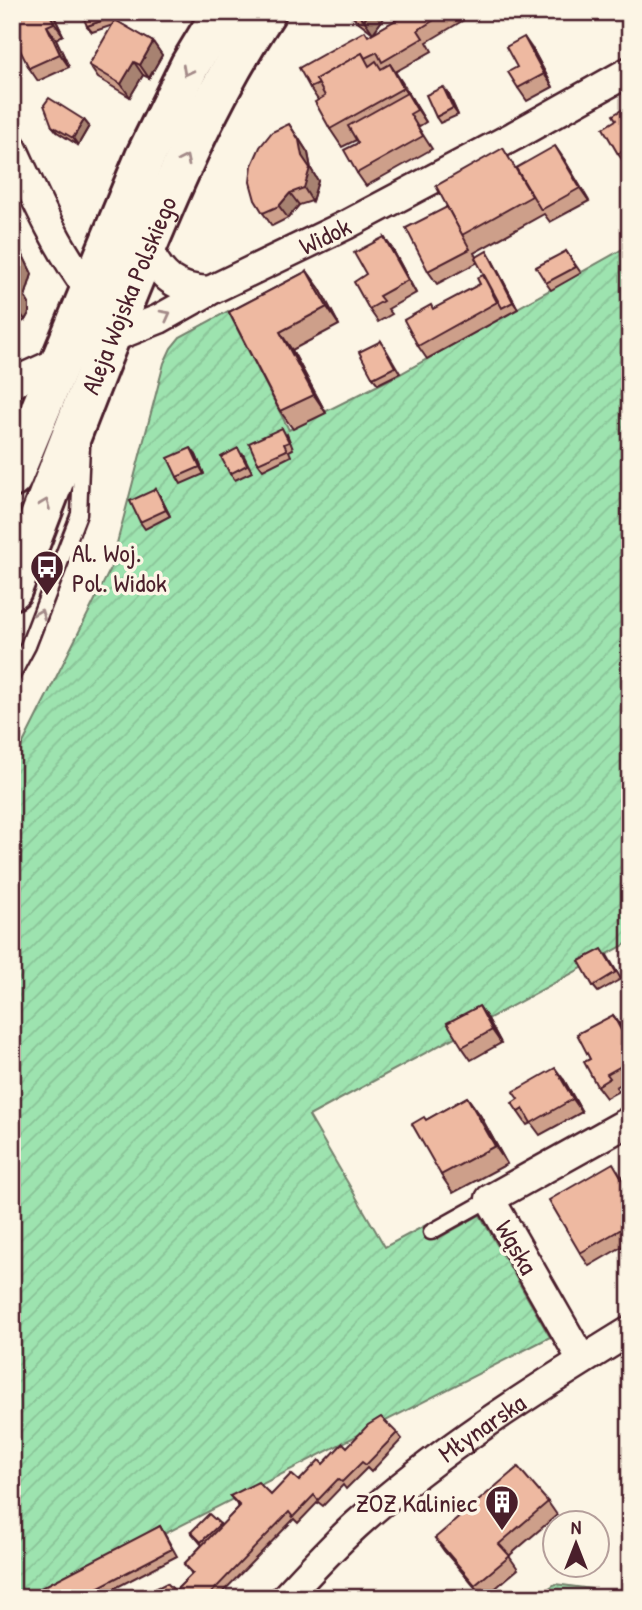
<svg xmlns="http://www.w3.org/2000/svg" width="642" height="1610" font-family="'Patrick Hand',sans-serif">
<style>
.grass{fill:url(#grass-tufts);stroke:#74816d;stroke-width:2}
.garden{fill:url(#garden-furrows);stroke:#74816d;stroke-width:2}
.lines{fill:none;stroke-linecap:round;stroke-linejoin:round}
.lane-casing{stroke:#4a1f2b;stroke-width:19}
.street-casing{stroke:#4a1f2b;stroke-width:33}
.secondary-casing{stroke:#4a1f2b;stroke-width:44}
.lane{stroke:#fcf5e5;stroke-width:14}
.street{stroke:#fcf5e5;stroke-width:28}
.secondary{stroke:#fcf5e5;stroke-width:38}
.wall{fill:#cd9f8a;stroke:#4a1f2b;stroke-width:2}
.shaded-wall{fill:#a78271;stroke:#4a1f2b;stroke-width:2}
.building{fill:#eeb9a1;stroke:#4a1f2b;stroke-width:2}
.oneway{stroke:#a38a88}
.labels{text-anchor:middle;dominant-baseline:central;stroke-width:7;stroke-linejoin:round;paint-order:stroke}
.street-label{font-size:26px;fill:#4a1f2b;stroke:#fcf5e5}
.poi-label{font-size:26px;fill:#4a1f2b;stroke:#fcf5e5;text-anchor:start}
</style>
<defs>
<pattern id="grass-tufts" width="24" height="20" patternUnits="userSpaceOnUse" patternTransform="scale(1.75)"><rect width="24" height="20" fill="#9de3af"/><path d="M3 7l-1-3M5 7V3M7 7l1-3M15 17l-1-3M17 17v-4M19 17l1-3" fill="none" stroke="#89c297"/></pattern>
<pattern id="garden-furrows" width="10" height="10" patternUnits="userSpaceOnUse" patternTransform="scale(1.75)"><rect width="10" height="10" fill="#9de3af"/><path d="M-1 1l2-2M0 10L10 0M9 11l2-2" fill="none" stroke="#89c297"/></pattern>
</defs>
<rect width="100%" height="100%" fill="#fcf5e5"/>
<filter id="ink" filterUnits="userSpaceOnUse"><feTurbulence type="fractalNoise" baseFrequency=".0143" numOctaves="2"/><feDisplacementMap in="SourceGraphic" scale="14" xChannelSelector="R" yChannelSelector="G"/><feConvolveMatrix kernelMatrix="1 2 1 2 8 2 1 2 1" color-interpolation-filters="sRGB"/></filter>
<g filter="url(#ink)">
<polygon class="grass" points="555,1584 591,1589 598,1598 535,1598"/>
<polygon class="garden" points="630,245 630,942 309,1116 385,1247 428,1224 435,1240 480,1215 550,1337 39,1598 12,1598 12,765 110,570 164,363 171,348 180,337 228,311 289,430 400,374"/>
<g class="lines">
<g class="lane-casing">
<g id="lane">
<polyline points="12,676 28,646 79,514 82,446"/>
<polyline points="431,1232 490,1199"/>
</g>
</g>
<g class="street-casing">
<g id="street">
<path d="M12,147C35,197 56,246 89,290"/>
<path d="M147,247C161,277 175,289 209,291"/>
<path id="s1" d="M12,383L109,339L159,319L209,291L346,225L514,136L630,71"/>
<polyline points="582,1360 490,1199 630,1121"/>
<path id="s2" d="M285,1598C308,1573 331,1548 356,1525C439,1450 534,1390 630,1331"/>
</g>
</g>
<g class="secondary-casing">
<g id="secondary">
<polyline points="12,478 145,157 190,65 222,12"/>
<path id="s3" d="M12,590C51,489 89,388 130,288C169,193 209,98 266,12"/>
</g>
</g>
<use href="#lane" class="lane"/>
<use href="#street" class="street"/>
<use href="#secondary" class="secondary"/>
</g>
<g class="wall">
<polygon points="52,12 63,35 56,39 69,67 38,81 29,68"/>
<polygon points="126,12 118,22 153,42 162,55 149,78 143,75 130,97 98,78 89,65 113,25 92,32 87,26"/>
<polygon points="346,12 388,12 373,33"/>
<polygon points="407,12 477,12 427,42 432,51 395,72 426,122 418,127 432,149 366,186 357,173 358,143 356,140 342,147 330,129 318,100 310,88 368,36 408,13"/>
<polygon points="533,50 553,87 527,101 518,88 517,67"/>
<polygon points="448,93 458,115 440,123 436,117"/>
<polygon points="630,105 630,165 627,166 618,154 616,120"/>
<polygon points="84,120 89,126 78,145 57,132 52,126"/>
<polygon points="298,137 308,153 311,169 318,181 312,201 299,205 288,218 272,226 263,213"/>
<polygon points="564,159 589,201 550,222 544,214 474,253 476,257 491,258 518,309 427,359 418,346 434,309 488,282 478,262 437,284 428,271 446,207 517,168"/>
<polygon points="12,237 19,247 32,274 25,297 29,304 29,313 25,320 18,325 12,326"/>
<polygon points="384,237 393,250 416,293 388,309 392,314 378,322 369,309 366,274"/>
<polygon points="566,251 581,273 551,290 546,283"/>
<polygon points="307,271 320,289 339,325 292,350 326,413 293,429 280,411 229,312"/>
<polygon points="381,341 400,373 378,384 373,378"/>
<polygon points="287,434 293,449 289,451 291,456 263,470 258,463"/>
<polygon points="243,454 252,472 235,480 230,474"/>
<polygon points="196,455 204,474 181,484 177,477"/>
<polygon points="156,489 160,496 170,516 145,529 140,522"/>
<polygon points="607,955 621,979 598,992 593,986"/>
<polygon points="613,1015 622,1027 630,1043 630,1079 616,1087 619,1091 606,1098 597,1086 590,1059"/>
<polygon points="488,1019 501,1043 471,1060 462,1047"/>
<polygon points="564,1080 582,1112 540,1135 531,1123 527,1125 518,1112"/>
<polygon points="467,1097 480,1115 507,1164 453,1193 441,1175 426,1120"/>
<polygon points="622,1176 630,1189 630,1242 589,1266 580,1253"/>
<polygon points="397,1433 402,1439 371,1472 367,1468 346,1489 343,1485 323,1506 318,1502 298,1523 294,1519 217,1598 140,1598 175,1591 192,1574 184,1564 202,1545 191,1532 220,1524 221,1526 239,1507 230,1496 271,1495 299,1481 347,1447"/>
<polygon points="548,1502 557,1515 509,1556 518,1569 484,1598 444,1551 435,1538"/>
<polygon points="160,1526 177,1556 96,1598 39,1598"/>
</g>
<g class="shaded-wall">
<polygon points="49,12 52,12 63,35 54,23"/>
<polygon points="116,12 126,12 117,23 112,17"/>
<polygon points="182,12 189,12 186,18"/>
<polygon points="370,12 388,12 373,33 364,20"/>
<polygon points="47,26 56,39 69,67 60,54"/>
<polygon points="524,37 533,50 553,87 544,74"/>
<polygon points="153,42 162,55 149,78 140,65"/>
<polygon points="134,62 143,75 130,97 121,84"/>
<polygon points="390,64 402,82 426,122 403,88"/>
<polygon points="443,87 448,93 458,115 453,108"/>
<polygon points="84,120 89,126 78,145 73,138"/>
<polygon points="289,124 308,153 311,169 318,181 312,201 304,188 302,156"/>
<polygon points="555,146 564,159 589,201 580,188"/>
<polygon points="290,193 299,205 288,218 279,206"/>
<polygon points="12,237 19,247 32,274 25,297 29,304 29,313 25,320 13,302"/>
<polygon points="384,237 393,250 416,293 408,280"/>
<polygon points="487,251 491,258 518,309 513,302"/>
<polygon points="307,271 320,289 339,325 327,307"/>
<polygon points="280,332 292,350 326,413 314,395"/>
<polygon points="191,448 196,455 204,474 200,467"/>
<polygon points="156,489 160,496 170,516 166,510"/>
<polygon points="479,1006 488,1019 501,1043 492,1030"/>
<polygon points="613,1015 622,1027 630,1043 630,1047"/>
<polygon points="555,1068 564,1080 582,1112 573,1099"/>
<polygon points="467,1097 480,1115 507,1164 495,1146"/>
</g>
<g class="building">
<polygon points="12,12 49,12 54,23 47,26 60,54 29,68 12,34"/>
<polygon points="81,12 116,12 112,17 87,26"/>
<polygon points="353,12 370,12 364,20"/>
<polygon points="407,12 447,12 418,30 423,38 382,62 377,52 365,58 362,53 316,79 319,84 310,88 299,68 365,31 368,36 408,13"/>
<polygon points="115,20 153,42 140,65 134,62 121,84 89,65"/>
<polygon points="524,37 544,74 518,88 508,72 517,67 506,47"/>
<polygon points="362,53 369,66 376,61 381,69 390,64 403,88 330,129 315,102 325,96 316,79"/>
<polygon points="443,87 453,108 436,117 426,95"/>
<polygon points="407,93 417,110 410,114 423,136 357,173 344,150 358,143 348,126"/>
<polygon points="49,98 84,120 73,138 52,126 44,105"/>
<polygon points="630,105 630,146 618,154 603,128 616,120 613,115"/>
<polygon points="289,124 299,140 302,156 310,168 304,188 290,193 279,206 263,213 255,200 250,182 252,165 260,147 272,132"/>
<polygon points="555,146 580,188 541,210 516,168"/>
<polygon points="503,148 532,196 462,235 436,186"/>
<polygon points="447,207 470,249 428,271 406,228"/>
<polygon points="384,237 408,280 379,296 383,301 369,309 354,282 366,274 354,253"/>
<polygon points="12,241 19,256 13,279 16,286 16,295 12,302"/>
<polygon points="487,251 513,302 502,308 475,258"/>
<polygon points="566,251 576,267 546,283 536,267"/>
<polygon points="307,271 327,307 280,332 314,395 280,411 229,312"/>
<polygon points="483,275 497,302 418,346 404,320 431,305 433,309 480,284 477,278"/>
<polygon points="381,341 395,367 373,378 359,352"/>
<polygon points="282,428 289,442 284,444 287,450 258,463 249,443"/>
<polygon points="191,448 200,467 177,477 168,458"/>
<polygon points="238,448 247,465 230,474 221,457"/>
<polygon points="156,489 166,510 140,522 130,501"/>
<polygon points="602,949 616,972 593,986 579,961"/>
<polygon points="479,1006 492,1030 462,1047 447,1023"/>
<polygon points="613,1015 630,1047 630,1061 607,1074 610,1078 597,1086 584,1062 590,1059 577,1034"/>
<polygon points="555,1068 573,1099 531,1123 523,1109 518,1112 512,1103 518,1099 513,1092"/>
<polygon points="467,1097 495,1146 441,1175 412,1124 424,1117 426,1120"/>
<polygon points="613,1163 630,1192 630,1224 580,1253 549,1200"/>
<polygon points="381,1417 397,1433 366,1465 362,1462 342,1482 338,1479 318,1500 314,1495 293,1517 289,1512 209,1595 211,1598 140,1598 141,1596 167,1583 175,1591 193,1573 184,1564 240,1506 230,1496 258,1482 271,1495 291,1474 299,1481 319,1460 323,1464 343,1443 347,1447 368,1425"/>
<polygon points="518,1467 548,1502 499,1544 510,1556 475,1585 435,1538"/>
<polygon points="209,1514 220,1524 201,1542 191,1532"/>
<polygon points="160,1526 172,1549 78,1598 39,1598 35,1591"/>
</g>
<defs><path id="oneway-chevron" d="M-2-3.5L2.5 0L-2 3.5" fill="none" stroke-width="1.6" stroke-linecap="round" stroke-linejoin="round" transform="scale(1.75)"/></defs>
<g class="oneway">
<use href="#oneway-chevron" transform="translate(187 71) rotate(118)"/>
<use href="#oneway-chevron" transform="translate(185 160) rotate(-64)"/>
<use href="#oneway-chevron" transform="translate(166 315) rotate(-28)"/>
<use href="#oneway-chevron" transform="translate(45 504) rotate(-69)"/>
<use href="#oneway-chevron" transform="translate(40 614) rotate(-69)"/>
</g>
</g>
<defs>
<g id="bus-pin" transform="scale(1.75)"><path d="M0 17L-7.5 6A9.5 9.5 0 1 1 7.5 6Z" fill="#4a1f2b" stroke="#fcf5e5"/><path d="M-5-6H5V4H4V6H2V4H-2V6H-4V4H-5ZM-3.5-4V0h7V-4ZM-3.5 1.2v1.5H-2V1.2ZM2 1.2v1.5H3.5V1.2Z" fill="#fff"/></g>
<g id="building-pin" transform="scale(1.75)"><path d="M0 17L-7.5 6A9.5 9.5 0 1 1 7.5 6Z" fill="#4a1f2b" stroke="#fcf5e5"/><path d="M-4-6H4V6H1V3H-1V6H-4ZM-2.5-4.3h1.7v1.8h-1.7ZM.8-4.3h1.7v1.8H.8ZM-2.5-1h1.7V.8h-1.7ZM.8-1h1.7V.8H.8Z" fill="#fff"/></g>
</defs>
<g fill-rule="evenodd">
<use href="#bus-pin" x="47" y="567"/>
<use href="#building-pin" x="502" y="1502"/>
</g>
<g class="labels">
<g class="street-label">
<text stroke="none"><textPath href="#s1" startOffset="346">Widok</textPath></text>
<text stroke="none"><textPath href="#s3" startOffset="317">Aleja Wojska Polskiego</textPath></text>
<text transform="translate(517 1247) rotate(60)">Wąska</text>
<text stroke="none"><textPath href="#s2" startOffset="261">Młynarska</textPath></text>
</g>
<g class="poi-label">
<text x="72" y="552">Al. Woj.<tspan x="72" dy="30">Pol. Widok</tspan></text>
<text x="477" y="1502" text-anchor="end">ZOZ Kaliniec</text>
</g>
</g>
<rect width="642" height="1610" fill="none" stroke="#fcf5e5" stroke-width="42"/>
<rect x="21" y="21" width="600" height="1568" fill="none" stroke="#4a1f2b" stroke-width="2.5" filter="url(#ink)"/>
<g transform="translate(576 1544)"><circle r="33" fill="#fcf5e5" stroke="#b59f9b" stroke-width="2"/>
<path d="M0-5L12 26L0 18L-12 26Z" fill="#4a1f2b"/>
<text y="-10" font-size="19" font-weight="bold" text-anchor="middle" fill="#4a1f2b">N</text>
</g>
</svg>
